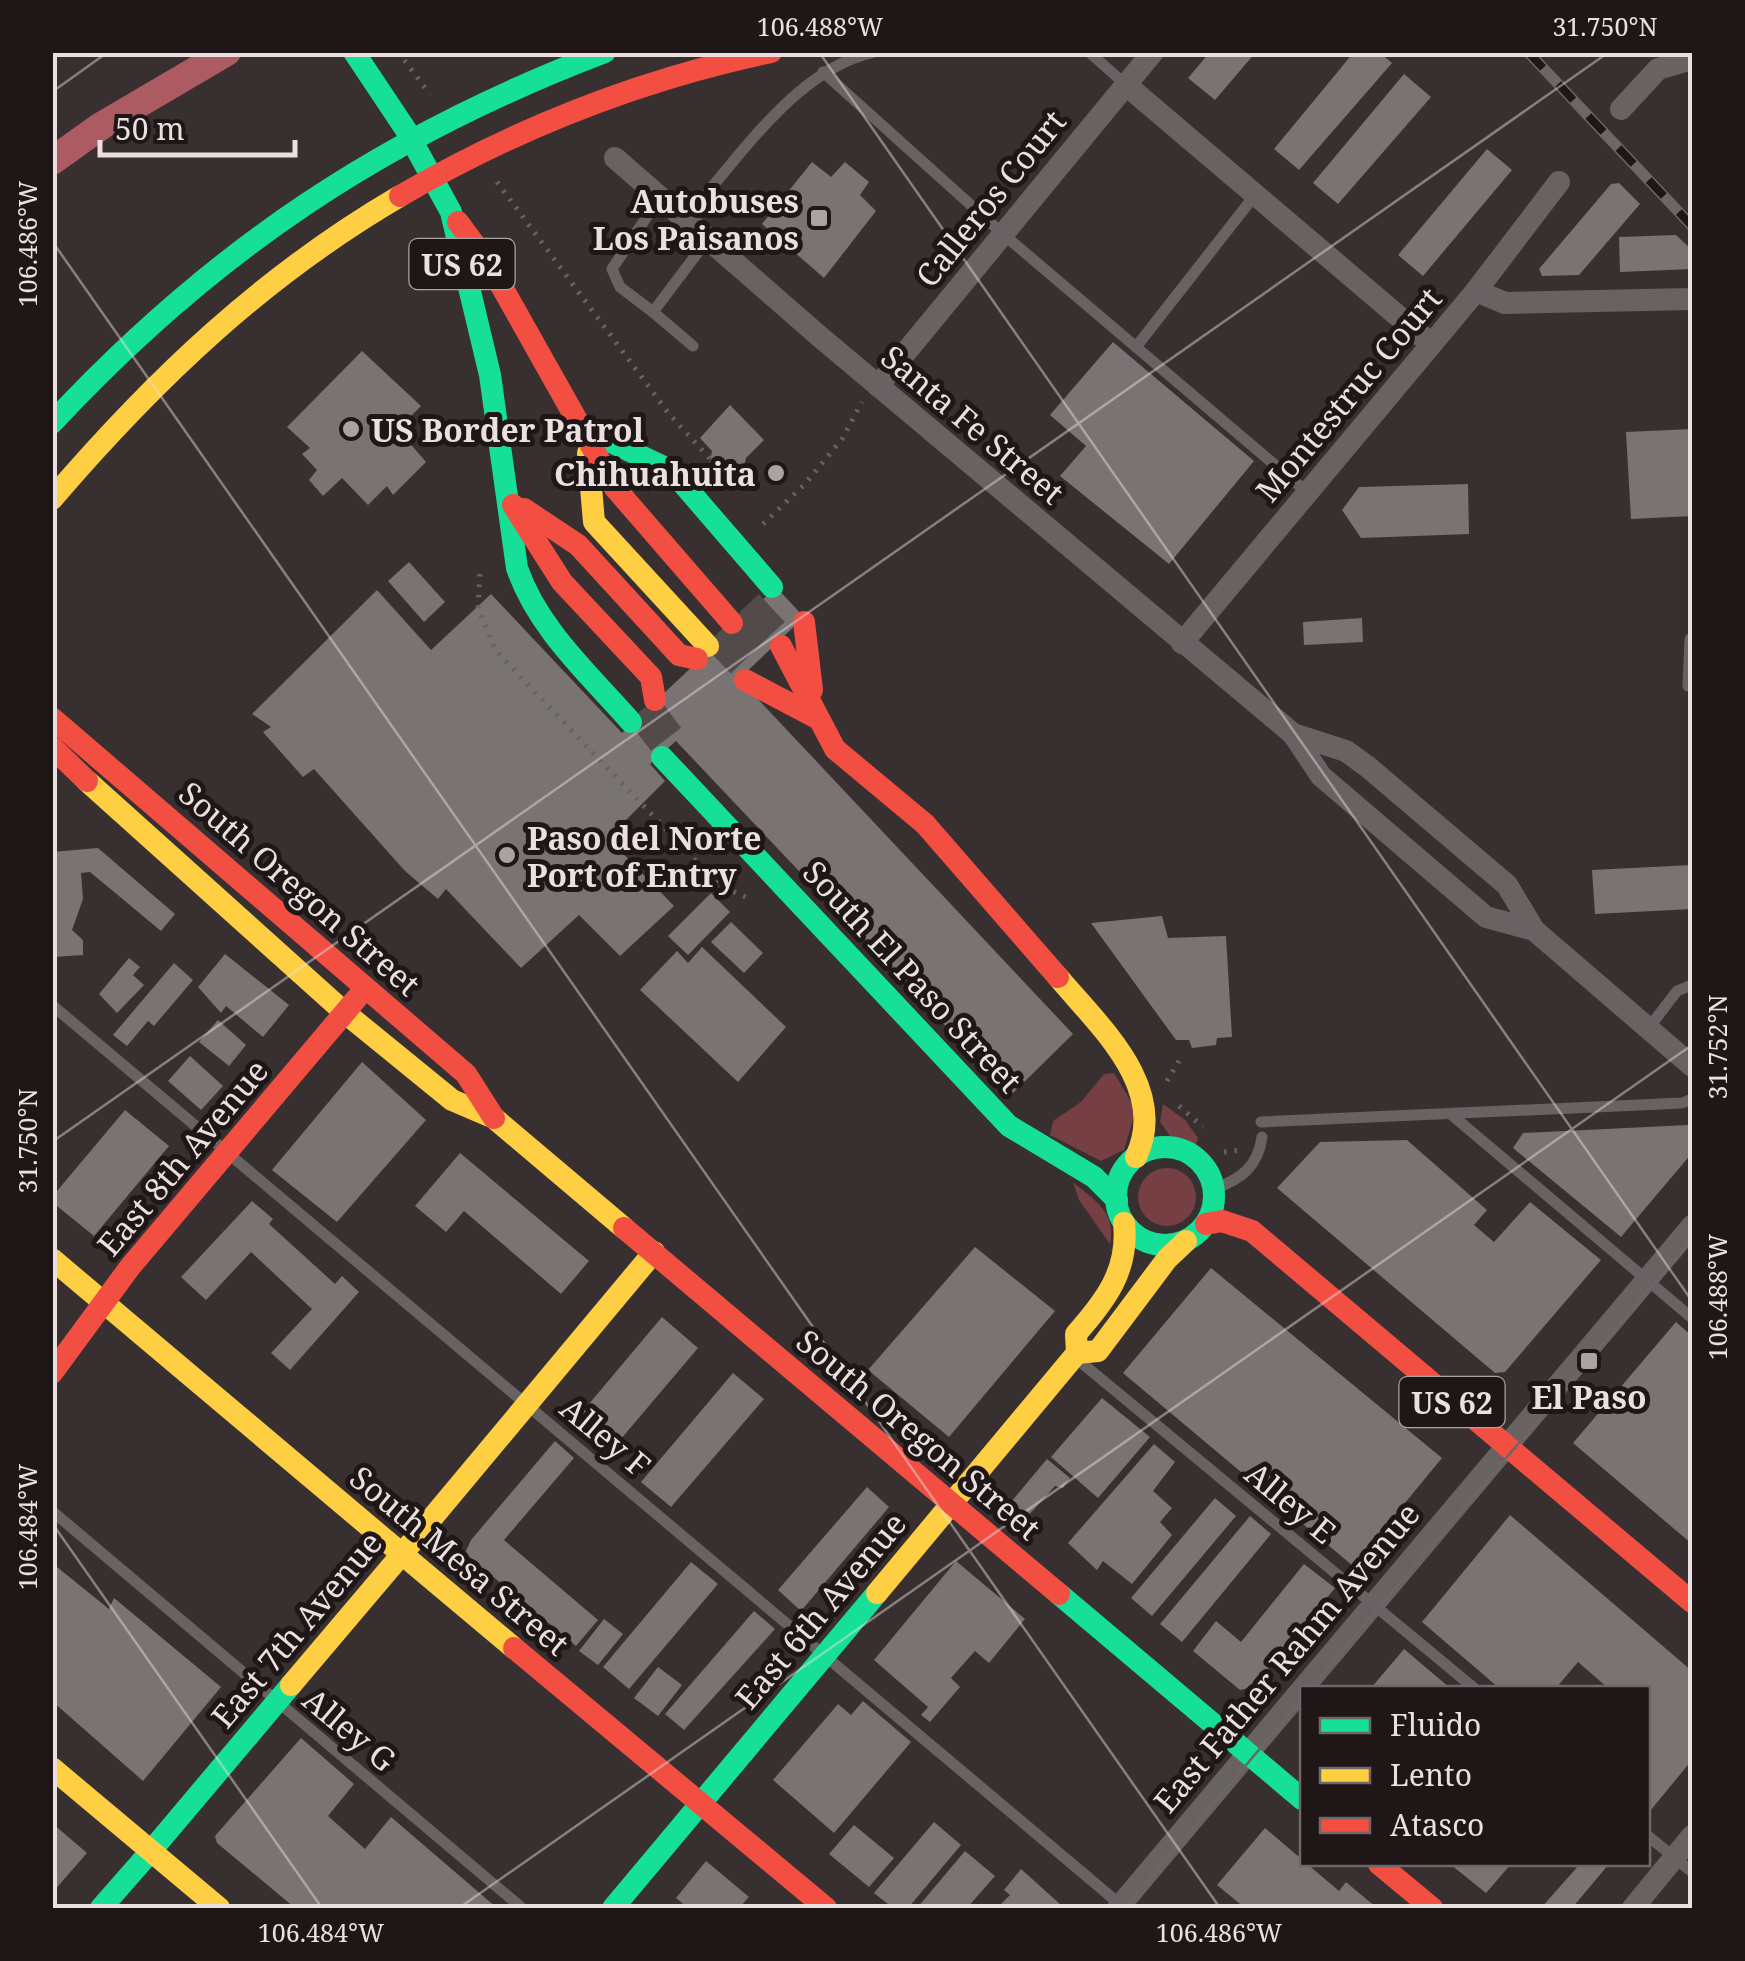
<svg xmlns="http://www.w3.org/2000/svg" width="1745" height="1961" font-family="'Noto Serif',serif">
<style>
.green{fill:#763f44}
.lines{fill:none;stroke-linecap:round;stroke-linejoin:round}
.canal{stroke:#ac5b62;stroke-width:28}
.building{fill:#7a7373}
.primary-tunnel{stroke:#534a4a;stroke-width:38;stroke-dasharray:38 19;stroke-linecap:butt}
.path{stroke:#686262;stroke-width:5;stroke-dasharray:2.5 8;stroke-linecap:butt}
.lane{stroke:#696263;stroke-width:11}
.street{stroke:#696263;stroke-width:22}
.fast{stroke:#16e098;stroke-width:22}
.slow{stroke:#ffcf43;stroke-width:22}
.jam{stroke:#f24e42;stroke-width:22}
.tram{stroke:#6c6666;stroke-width:2.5}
.rail-casing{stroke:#6c6666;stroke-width:11}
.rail{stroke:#1e1617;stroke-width:8;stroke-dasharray:22;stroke-linecap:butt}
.ticks{fill:none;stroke:#ebdfe0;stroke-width:2.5;stroke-opacity:0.45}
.poi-dot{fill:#aca2a2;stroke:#1e1617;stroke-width:4}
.labels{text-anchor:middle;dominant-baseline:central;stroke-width:10;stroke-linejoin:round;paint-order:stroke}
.shield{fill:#1e1617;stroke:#aea3a4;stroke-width:2.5}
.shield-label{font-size:30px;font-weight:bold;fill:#ebdfe0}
.street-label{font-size:32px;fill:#ebdfe0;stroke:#1e1617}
.poi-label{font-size:32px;font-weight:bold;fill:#ebdfe0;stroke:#1e1617;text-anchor:end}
.neatline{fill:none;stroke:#ebdfe0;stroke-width:4}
.ticks-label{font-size:25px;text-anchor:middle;fill:#ebdfe0}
</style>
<rect width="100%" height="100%" fill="#383030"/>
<g class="green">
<polygon points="1114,1073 1136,1110 1124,1150 1101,1161 1050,1135 1053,1121 1081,1102 1104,1074"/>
<polygon points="1163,1104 1185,1120 1198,1138 1196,1145 1170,1136 1160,1122"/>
<circle cx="1167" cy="1197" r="29"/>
<path d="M1073,1182C1095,1201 1117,1213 1110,1244L1079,1200Z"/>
</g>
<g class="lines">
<polyline class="canal" points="52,161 101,126 227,52"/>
</g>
<g class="building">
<polygon points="1210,52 1256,52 1215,100 1188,78"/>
<polygon points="1354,52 1379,52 1392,63 1299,170 1274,149"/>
<polygon points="1404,74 1431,97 1338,204 1313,183"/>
<polygon points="1487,149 1512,170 1423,276 1398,255"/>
<polygon points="812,162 831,177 845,162 869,182 860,195 876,211 824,278 762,224"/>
<polygon points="1619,183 1640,204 1579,275 1542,276 1539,269 1611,184"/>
<polygon points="1676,235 1692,250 1692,269 1620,272 1619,237"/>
<polygon points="1113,342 1254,461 1169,564 1060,476 1086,446 1050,415"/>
<polygon points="362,351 421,406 406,421 415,430 407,440 426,462 393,495 387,486 368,505 342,478 323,496 309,480 317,470 302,454 310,448 287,427"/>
<polygon points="730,405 764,440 746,458 740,482 718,482 708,472 712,451 700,438"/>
<polygon points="1692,429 1692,516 1631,519 1626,432"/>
<polygon points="1468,484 1469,534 1361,538 1342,510 1359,487"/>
<polygon points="409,562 445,602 424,622 388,581"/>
<polygon points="776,587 804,617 739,679 1073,1034 1011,1095 676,741 650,764 665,781 608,838 674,906 620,956 579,915 521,968 446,889 438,899 405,871 314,769 303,777 263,732 271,727 252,714 377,590 431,650 491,594 622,733"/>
<polygon points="1362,618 1363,642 1304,645 1303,622"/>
<polygon points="98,848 175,914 161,931 90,872 81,873 83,899 72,930 83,940 83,955 52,957 52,852"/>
<polygon points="1692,865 1692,909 1595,914 1592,870"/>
<polygon points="711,893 730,912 688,955 668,936"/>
<polygon points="1162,916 1168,938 1226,936 1232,1037 1217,1038 1216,1045 1192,1048 1189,1040 1176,1040 1091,923"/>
<polygon points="731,922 763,953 744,973 711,942"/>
<polygon points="702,947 786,1027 738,1082 640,990 677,951 688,963"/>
<polygon points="225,954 289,1005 263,1037 226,1006 221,1013 198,987"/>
<polygon points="129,958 140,967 133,975 144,985 117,1013 99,994"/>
<polygon points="174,963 193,980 154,1026 148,1021 127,1046 113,1035"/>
<polygon points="218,1020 246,1045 229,1066 199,1042"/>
<polygon points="190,1056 223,1086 201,1110 168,1081"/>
<polygon points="362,1062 426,1120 337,1222 272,1170"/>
<polygon points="125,1110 169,1146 94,1236 52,1202 52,1197"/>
<polygon points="1688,1125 1692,1129 1692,1153 1621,1237 1513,1148 1523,1133"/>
<polygon points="1407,1140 1487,1210 1474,1225 1494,1242 1530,1202 1601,1260 1505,1372 1495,1373 1277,1188 1320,1142"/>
<polygon points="460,1153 589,1261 561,1294 464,1211 446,1232 415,1206"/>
<polygon points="252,1201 273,1219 269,1224 335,1284 342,1276 359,1292 290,1370 271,1353 312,1309 251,1252 206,1300 181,1277"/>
<polygon points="975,1247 1055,1311 949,1437 868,1370"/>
<polygon points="1211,1268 1442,1458 1353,1566 1123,1373"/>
<polygon points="662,1317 698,1348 609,1453 573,1423"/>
<polygon points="1676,1322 1692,1336 1692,1544 1573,1443"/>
<polygon points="733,1373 764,1399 671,1507 641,1482"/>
<polygon points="1102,1398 1150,1437 1098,1498 1051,1457"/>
<polygon points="555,1441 574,1458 504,1540 598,1620 576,1646 465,1553 471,1540"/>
<polygon points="1154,1444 1175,1462 1153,1491 1172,1508 1160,1522 1172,1535 1132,1584 1103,1561 1097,1570 1068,1543"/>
<polygon points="1047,1459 1070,1478 1063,1488 1055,1486 1028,1516 1011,1502"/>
<polygon points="867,1487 889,1507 801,1611 778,1590"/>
<polygon points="1215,1498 1236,1516 1152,1616 1131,1598"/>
<polygon points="1510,1515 1692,1671 1692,1760 1650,1811 1648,1688 1608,1688 1578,1662 1556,1688 1499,1688 1422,1622"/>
<polygon points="1250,1516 1271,1534 1182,1642 1160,1624"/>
<polygon points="956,1561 1025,1619 989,1663 975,1651 951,1678 960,1687 930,1722 921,1715 928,1707 874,1660"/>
<polygon points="691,1562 718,1584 629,1689 603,1667"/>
<polygon points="52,1563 109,1609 114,1598 221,1687 143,1781 52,1701"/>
<polygon points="1304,1564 1335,1588 1253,1687 1240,1690 1193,1651 1216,1621 1241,1642"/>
<polygon points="754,1611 775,1629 684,1730 665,1714"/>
<polygon points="604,1619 623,1634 598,1665 579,1651"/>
<polygon points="1404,1649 1450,1688 1371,1688"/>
<polygon points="658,1667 682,1685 658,1716 634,1698"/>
<polygon points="863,1701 911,1742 834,1833 773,1780 838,1704 851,1715"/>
<polygon points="301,1738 354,1784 328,1816 365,1849 391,1817 497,1908 295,1908 217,1843 215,1836"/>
<polygon points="934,1822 961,1845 908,1908 893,1908 874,1893"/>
<polygon points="52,1823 87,1853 52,1893"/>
<polygon points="854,1825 894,1858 869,1887 829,1854"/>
<polygon points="1265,1828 1339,1891 1346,1882 1377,1908 1245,1908 1217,1885"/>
<polygon points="965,1851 995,1876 967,1908 917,1908"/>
<polygon points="706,1861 749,1897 739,1908 688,1908 676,1898"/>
<polygon points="1450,1864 1511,1864 1486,1893"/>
<polygon points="1580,1864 1609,1864 1572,1908 1541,1908"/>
<polygon points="1021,1869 1061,1905 1058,1908 997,1908 1010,1895 1004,1890"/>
</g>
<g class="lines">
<g class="primary-tunnel">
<polyline points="745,607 781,646"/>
<polyline points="718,633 755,671"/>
<polyline points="643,709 672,747"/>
</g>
<g class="path">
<polyline points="398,52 430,94"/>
<polyline points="497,182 669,414 712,461 740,482"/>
<polyline points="763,524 805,484 842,439 862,402"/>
<polyline points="480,574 478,608 496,651 719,885 752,900"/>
<polyline points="1167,1081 1179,1061"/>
<polyline points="1179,1106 1203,1127"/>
<polyline points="1224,1152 1241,1150"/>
</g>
<g class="lane">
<polyline points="1089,52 1125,84"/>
<polyline points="823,72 1003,234 1308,493"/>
<polyline points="660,197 612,269 620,287 653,312 708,239"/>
<path d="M685,219C737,161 795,69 874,52"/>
<polyline points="653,312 693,346"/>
<polyline points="1136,347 1255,195"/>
<polyline points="1688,686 1690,639"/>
<polyline points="52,1005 1122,1906"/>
<polyline points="1648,1029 1677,991 1692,985"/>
<polyline points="1453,1116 1692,1318"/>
<polyline points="1261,1122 1682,1103 1692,1099"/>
<path d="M1214,1189C1241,1179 1258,1167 1262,1137"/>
<polyline points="1077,1359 1474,1688"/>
<polyline points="52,1511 522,1908"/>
<polyline points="1648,1836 1692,1872"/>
</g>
<g class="street">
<polyline points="1125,84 1431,344"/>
<polyline points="1621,109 1658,69 1692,59"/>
<polyline points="615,158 819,336 1293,734 1321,776 1486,917 1534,930"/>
<polyline points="1476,291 1505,303 1692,299"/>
<polyline points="878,386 1153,52"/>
<polyline points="1182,643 1476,291 1559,182"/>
<polyline points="1293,734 1346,751 1368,767 1507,885 1534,930 1692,1066"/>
<polyline points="1118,1908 1692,1226"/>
<polyline points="1633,1908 1692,1836"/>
</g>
<g class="fast">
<path d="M354,52L406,130L451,212L490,375L517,568C538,629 589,674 631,722"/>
<path d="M52,423C213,250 384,136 605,52"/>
<polyline points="586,430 672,471 772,587"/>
<polyline points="662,757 1009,1126 1094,1177 1117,1200"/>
<circle cx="1165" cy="1196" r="49"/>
<polyline points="1059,1594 1302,1799"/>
<polyline points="151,1851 291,1685"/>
<polyline points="101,1908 151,1851"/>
<polyline points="613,1908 877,1593"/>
</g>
<g class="slow">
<polyline points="588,453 594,522 708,646"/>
<path d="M52,499C155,379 263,276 400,196"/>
<polyline points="87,781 344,1012 452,1100 494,1118 624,1228"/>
<path d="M1058,977C1100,1027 1169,1088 1136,1157"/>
<polyline points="52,1259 402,1554 291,1685"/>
<polyline points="1077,1353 1098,1351 1167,1259 1186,1241"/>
<path d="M877,1593L1077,1353L1076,1334C1106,1300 1129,1270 1124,1223"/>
<polyline points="514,1648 402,1554 654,1252"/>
<polyline points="52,1768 219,1908"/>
</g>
<g class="jam">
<path d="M400,196C517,128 638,80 771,52"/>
<polyline points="458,222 489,264 615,488 732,623"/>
<polyline points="513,505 562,582 651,677 655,700"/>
<polyline points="524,509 578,545 679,655 697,659"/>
<polyline points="804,622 812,690"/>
<polyline points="781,646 835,749 925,824 1058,977"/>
<polyline points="745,680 815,717"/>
<polyline points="52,718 466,1074 494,1118"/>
<polyline points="52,747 87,781"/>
<polyline points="1206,1224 1222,1221 1252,1231 1692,1602"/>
<polyline points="624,1228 1059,1594"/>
<polyline points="52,1373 130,1267 357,998"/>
<polyline points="514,1648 826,1908"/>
<polyline points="1379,1864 1432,1908"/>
</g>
<g class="tram">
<polyline points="1311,1688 1692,1239"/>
<polyline points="1125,1908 1302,1699"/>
</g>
<g class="rail-casing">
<polyline id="rail" points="1528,52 1692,226"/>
</g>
<use href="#rail" class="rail"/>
</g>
<path class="ticks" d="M819,52L1692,1301M52,92L108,52M52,241L1220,1908M52,1142L1609,52M52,1523L322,1908M459,1908L1692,1045"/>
<g class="poi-dot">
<rect x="809" y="208" width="20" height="20" rx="5"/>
<circle cx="351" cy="429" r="10"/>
<circle cx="776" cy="473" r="10"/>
<circle cx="507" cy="855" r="10"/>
<rect x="1579" y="1351" width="20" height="20" rx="5"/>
</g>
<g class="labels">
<g class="shield">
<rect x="409.5" y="239" width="105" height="50" rx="8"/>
<rect x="1399.5" y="1377" width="105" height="50" rx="8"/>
</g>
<g class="shield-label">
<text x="462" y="264">US 62</text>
<text x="1452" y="1402">US 62</text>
</g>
<g class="street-label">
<text transform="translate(990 198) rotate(-51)">Calleros Court</text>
<text transform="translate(1348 394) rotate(-50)">Montestruc Court</text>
<text transform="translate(973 424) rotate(40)">Santa Fe Street</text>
<text transform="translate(300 888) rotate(41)">South Oregon Street</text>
<text transform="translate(913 976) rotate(47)">South El Paso Street</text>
<text transform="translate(182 1157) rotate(-50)">East 8th Avenue</text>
<text transform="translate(919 1434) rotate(40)">South Oregon Street</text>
<text transform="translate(606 1436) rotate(40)">Alley F</text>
<text transform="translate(1291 1502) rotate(40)">Alley E</text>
<text transform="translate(460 1560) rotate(40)">South Mesa Street</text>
<text transform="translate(820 1610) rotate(-50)">East 6th Avenue</text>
<text transform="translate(296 1629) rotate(-50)">East 7th Avenue</text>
<text transform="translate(1286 1657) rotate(-50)">East Father Rahm Avenue</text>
<text transform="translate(350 1729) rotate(40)">Alley G</text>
</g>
<g class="poi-label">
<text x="799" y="200">Autobuses<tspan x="799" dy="37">Los Paisanos</tspan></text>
<text x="371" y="429" text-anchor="start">US Border Patrol</text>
<text x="756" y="473">Chihuahuita</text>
<text x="527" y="837" text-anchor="start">Paso del Norte<tspan x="527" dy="37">Port of Entry</tspan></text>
<text x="1589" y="1396" text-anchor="middle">El Paso</text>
</g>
</g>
<rect width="1745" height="1961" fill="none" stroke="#1e1617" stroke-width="110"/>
<rect x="1300" y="1686" width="350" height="180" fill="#1e1617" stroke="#706667" stroke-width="2.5"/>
<rect x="1320" y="1718" width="50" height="15" fill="#16e098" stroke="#706667" stroke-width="2.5"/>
<text x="1390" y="1736" font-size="30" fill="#ebdfe0">Fluido</text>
<rect x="1320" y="1768" width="50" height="15" fill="#ffcf43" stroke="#706667" stroke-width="2.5"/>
<text x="1390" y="1786" font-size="30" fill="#ebdfe0">Lento</text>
<rect x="1320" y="1818" width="50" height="15" fill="#f24e42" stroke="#706667" stroke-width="2.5"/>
<text x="1390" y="1836" font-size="30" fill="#ebdfe0">Atasco</text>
<path d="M100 140v15h195v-15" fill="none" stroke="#ebdfe0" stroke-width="5"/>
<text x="115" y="140" font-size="30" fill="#ebdfe0" stroke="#1e1617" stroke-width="8" paint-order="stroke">50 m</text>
<rect x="55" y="55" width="1635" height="1851" class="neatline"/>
<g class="ticks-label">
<text x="820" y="36">106.488°W</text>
<text x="1605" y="36">31.750°N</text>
<text transform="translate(28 244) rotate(-90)" y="9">106.486°W</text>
<text transform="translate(1718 1047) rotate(-90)" y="9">31.752°N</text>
<text transform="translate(28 1141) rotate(-90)" y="9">31.750°N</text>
<text transform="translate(1718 1297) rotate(-90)" y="9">106.488°W</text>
<text transform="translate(28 1527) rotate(-90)" y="9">106.484°W</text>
<text x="321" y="1942">106.484°W</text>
<text x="1219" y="1942">106.486°W</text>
</g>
</svg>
